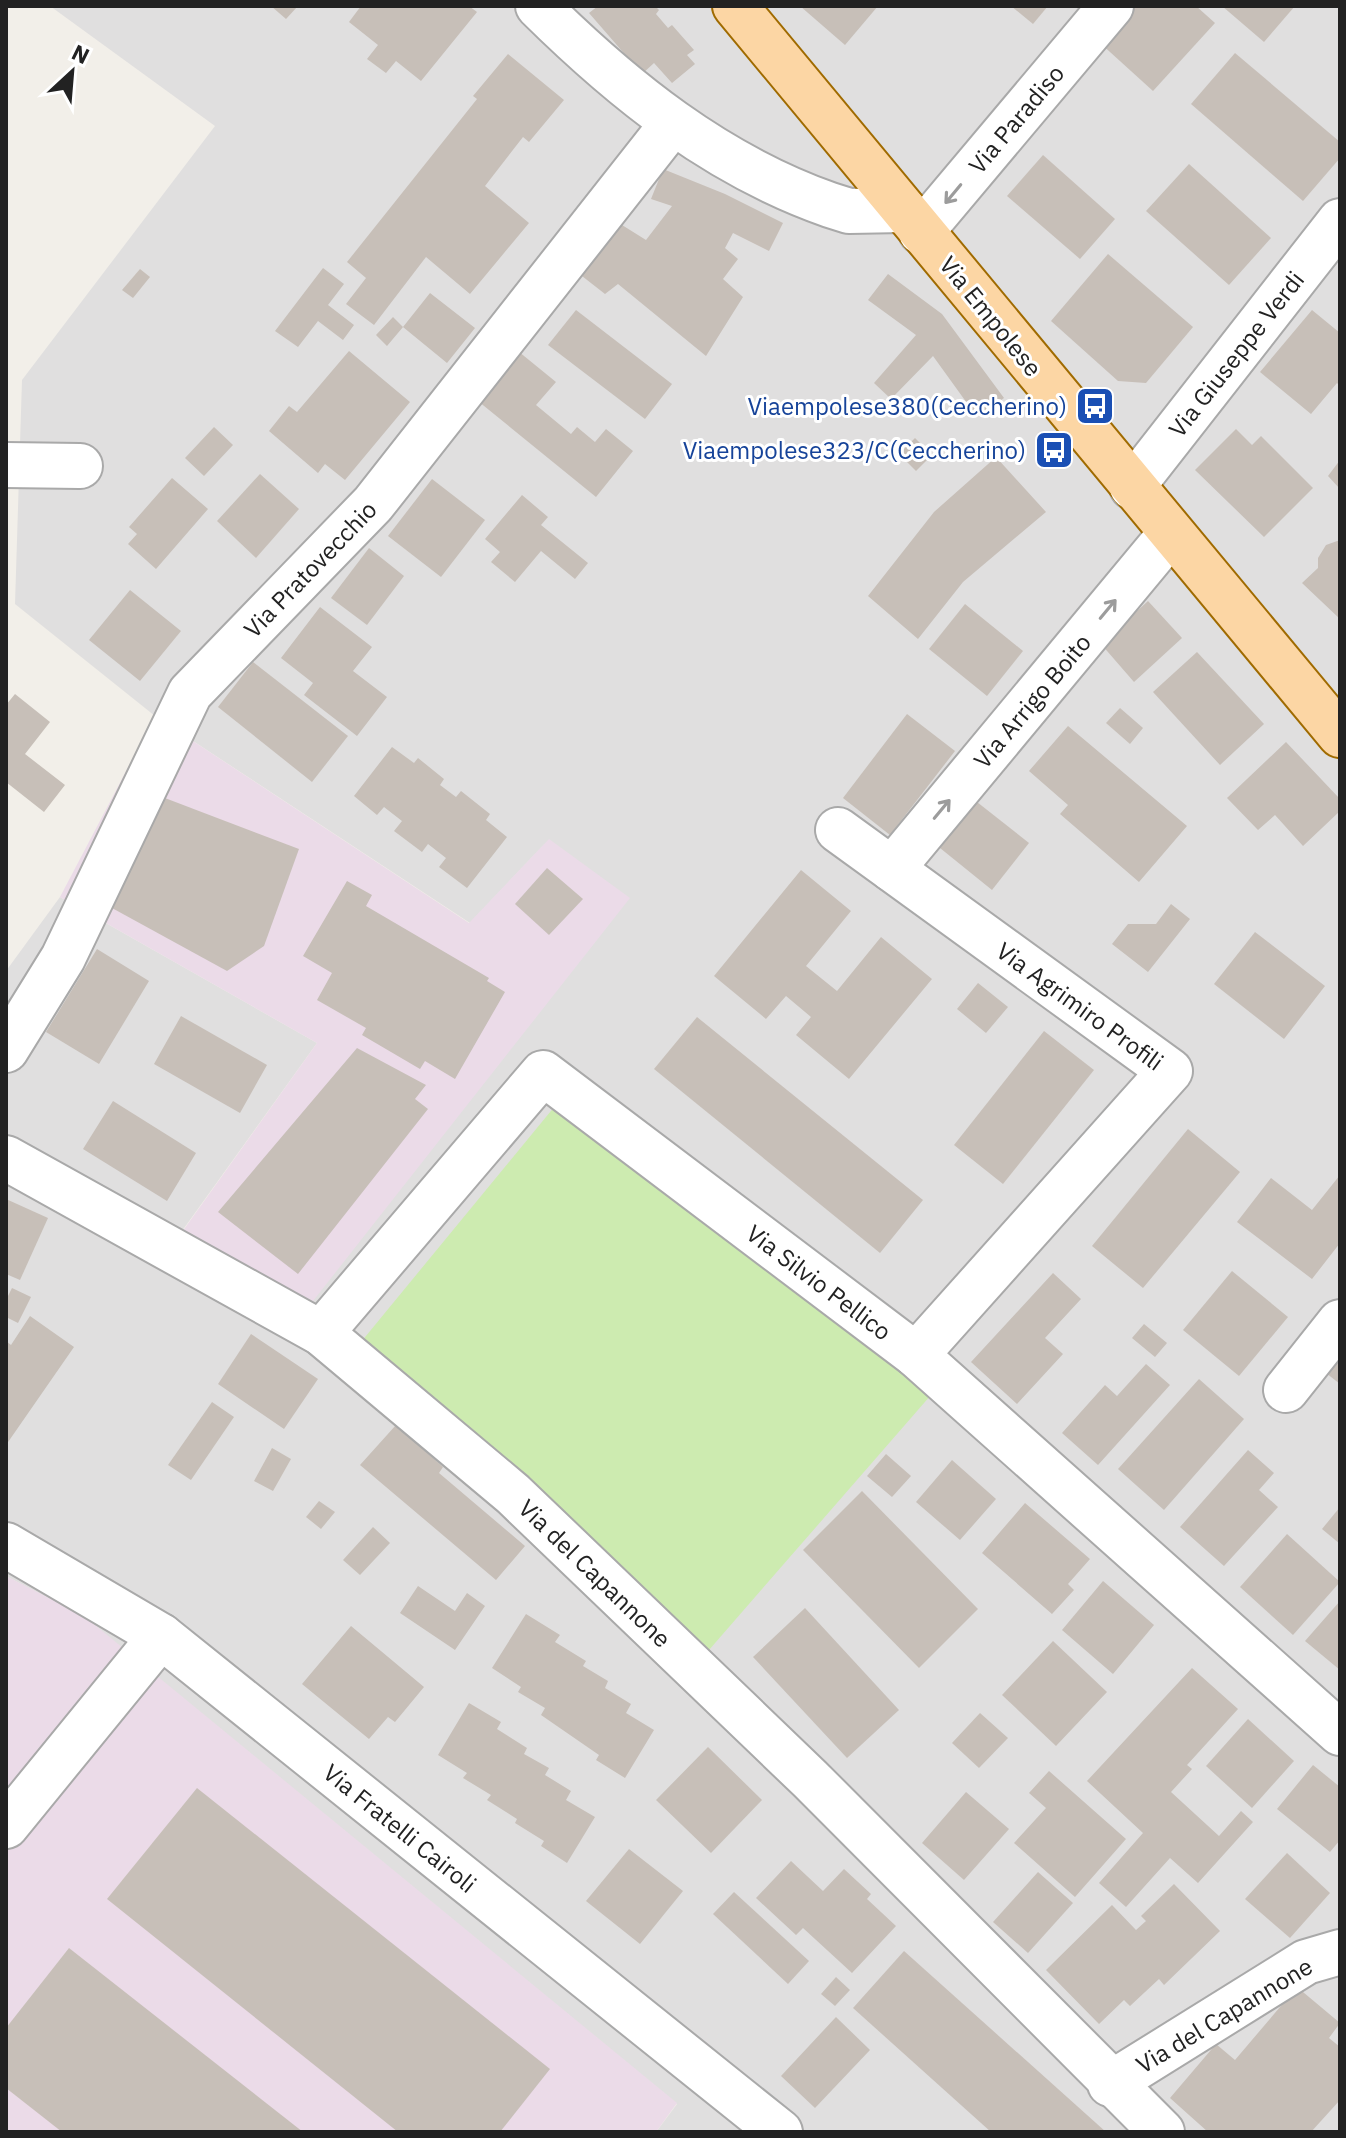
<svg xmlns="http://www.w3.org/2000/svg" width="1346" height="2138" font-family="'IBM Plex Sans',sans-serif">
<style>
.residential{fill:#e0dfdf}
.industrial{fill:#ebdbe8}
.grass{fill:#cdebb0}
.building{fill:#c7bfb8}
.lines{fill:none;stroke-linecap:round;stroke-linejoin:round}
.minor-casing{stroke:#a9a9a9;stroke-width:48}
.major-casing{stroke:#a06b00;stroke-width:48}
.minor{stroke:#fff;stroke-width:44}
.major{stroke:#fcd6a4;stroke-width:44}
.oneway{stroke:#9c9c9c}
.labels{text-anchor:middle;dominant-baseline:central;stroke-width:6;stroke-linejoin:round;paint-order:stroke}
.street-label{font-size:24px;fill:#222;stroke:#fff}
.transit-label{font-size:24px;fill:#164399;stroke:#fff;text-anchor:end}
</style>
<rect width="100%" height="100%" fill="#f2efe9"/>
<polygon class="residential" points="50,6 1340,6 1340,2132 656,2132 677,2104 84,1617 6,1576 6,971 60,897 317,1043 177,1238 549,839 470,923 155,716 15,604 22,380 215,126"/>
<g class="industrial">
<polygon points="155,716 469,923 549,839 630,898 313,1301 177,1239 317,1043 60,897"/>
<polygon points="6,1576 84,1616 677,2103 656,2132 6,2132"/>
</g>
<polygon class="grass" points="555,1106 827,1308 931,1395 709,1650 577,1527 361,1342"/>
<g class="building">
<polygon points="271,6 298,6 286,19"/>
<polygon points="361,6 469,6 477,12 421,81 396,61 386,73 367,59 378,45 349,22"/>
<polygon points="598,6 655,6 659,10 656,14 668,28 672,25 694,50 687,55 695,64 672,83 654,63 642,74 589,13"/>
<polygon points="800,6 878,6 845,45"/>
<polygon points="1011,6 1048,6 1033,24"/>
<polygon points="1132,6 1196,6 1215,23 1153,91 1099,42"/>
<polygon points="1222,6 1295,6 1264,42"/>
<polygon points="1235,53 1340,142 1340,158 1303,201 1191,104"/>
<polygon points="508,54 564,100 529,142 523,137 485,186 529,223 470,294 426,257 374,325 346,304 366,278 347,262 477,99 473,96"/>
<polygon points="1043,155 1115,219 1080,259 1007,196"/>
<polygon points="1189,164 1271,238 1229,285 1146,211"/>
<polygon points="663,169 725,194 783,223 769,251 733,233 725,248 738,259 723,279 743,297 706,356 618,284 605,294 573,269 614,220 646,240 672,206 651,199"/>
<polygon points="1108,254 1193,327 1146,383 1118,381 1051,321"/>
<polygon points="323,268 344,284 328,305 354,325 343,340 318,321 298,347 275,331"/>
<polygon points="140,269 150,277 133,298 122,290"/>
<polygon points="888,274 942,314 1004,398 977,417 933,356 891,399 874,383 916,335 868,300"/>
<polygon points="430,293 475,328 447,363 403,327 387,346 376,335 393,317 403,327"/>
<polygon points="576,310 672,384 645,419 548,345"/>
<polygon points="1312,310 1340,333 1340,386 1337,383 1311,414 1260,372"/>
<polygon points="513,347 556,382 536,405 571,434 577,427 595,442 606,429 633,451 596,497 473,397"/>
<polygon points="349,351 410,402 345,480 325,464 318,473 269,431 289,406 297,412"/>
<polygon points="214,427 233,445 204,476 185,458"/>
<polygon points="1236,429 1252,445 1261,436 1313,488 1264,537 1195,470"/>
<polygon points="915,438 932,455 916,471 899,454"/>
<polygon points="996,457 1046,512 963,582 918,639 868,596 934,512"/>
<polygon points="1340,460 1340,489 1328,476"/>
<polygon points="260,474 299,509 256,558 217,521"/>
<polygon points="172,478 208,509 156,569 128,544 137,534 129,527"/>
<polygon points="432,479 485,520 441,577 388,536"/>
<polygon points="522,495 548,517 541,525 588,563 575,579 541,551 515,582 491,562 500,552 485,539"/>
<polygon points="1340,540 1340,619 1302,583 1318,568 1318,558 1326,545"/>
<polygon points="369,548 404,576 367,625 331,598"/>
<polygon points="130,590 181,631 140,681 89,640"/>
<polygon points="1148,601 1182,638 1134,682 1101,644"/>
<polygon points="965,604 1023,651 987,696 929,649"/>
<polygon points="320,607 372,647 353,671 387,697 357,736 304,695 313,683 281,658"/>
<polygon points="1197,652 1264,724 1220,765 1153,692"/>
<polygon points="253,662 348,736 312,782 218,707"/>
<polygon points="15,694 50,722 25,754 65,785 44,812 6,782 6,705"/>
<polygon points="1120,708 1143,728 1130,744 1106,723"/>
<polygon points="907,714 955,751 890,835 843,798"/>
<polygon points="1068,726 1187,826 1139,882 1060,814 1068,805 1029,771"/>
<polygon points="1286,742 1340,799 1340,811 1303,846 1275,815 1258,830 1227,798"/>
<polygon points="392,747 414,763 418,758 444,779 440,785 456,797 461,791 490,814 486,820 507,837 467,888 439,867 446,858 428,844 422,852 394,831 402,821 384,807 377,815 354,796"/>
<polygon points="157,795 299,849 264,946 227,971 112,908"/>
<polygon points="977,802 1029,843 992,890 940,848"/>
<polygon points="547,868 583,899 549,935 515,904"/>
<polygon points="801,870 851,911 806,966 837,991 881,937 932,979 849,1079 796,1035 811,1017 786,996 766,1019 714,976"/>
<polygon points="347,881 372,895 366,906 489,978 487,981 505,992 455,1079 425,1061 420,1069 362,1035 366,1028 317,1000 332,973 303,956"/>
<polygon points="1171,904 1190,919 1148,972 1112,944 1128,924 1156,924"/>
<polygon points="1255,932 1325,986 1284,1039 1214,984"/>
<polygon points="97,949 149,981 99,1064 46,1032"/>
<polygon points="978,983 1008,1007 986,1033 957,1009"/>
<polygon points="181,1016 267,1065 240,1113 154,1064"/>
<polygon points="697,1017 923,1200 880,1253 654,1069"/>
<polygon points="1044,1031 1094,1070 1003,1184 954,1145"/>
<polygon points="357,1048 426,1085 415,1099 428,1109 298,1274 218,1212"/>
<polygon points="113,1101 196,1153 167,1201 83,1149"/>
<polygon points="1188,1129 1240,1172 1143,1288 1092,1246"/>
<polygon points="1340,1175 1340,1243 1312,1279 1237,1222 1271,1178 1312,1210"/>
<polygon points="6,1199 48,1218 20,1280 6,1274"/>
<polygon points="1232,1271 1288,1317 1239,1376 1183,1330"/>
<polygon points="1053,1273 1081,1299 1045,1338 1063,1354 1017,1404 971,1362"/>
<polygon points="12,1288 31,1297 18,1323 6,1317 6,1300"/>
<polygon points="30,1316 74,1347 6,1445 6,1341 11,1345"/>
<polygon points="1144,1324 1167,1343 1155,1357 1132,1338"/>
<polygon points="251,1334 318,1379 284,1429 218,1384"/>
<polygon points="1340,1354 1340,1384 1326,1373"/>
<polygon points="1146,1364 1170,1385 1098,1465 1062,1433 1105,1385 1117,1396"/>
<polygon points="1199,1379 1244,1419 1164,1510 1118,1469"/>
<polygon points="212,1402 234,1417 191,1480 168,1465"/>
<polygon points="396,1425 443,1467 439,1473 525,1546 496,1580 360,1465"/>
<polygon points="272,1448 291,1459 273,1491 254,1481"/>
<polygon points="1248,1450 1274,1473 1259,1490 1278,1507 1224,1566 1180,1527"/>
<polygon points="886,1454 911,1476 892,1497 867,1476"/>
<polygon points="952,1460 996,1499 960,1540 916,1502"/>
<polygon points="862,1491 978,1609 919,1668 803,1550"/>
<polygon points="319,1501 335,1512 321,1529 306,1517"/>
<polygon points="1025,1503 1090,1559 1068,1584 1074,1590 1052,1614 982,1553"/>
<polygon points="1340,1507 1340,1544 1322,1529"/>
<polygon points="373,1527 390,1543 360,1575 343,1560"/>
<polygon points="1287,1534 1340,1582 1293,1635 1240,1587"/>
<polygon points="1103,1581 1154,1625 1113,1674 1062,1630"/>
<polygon points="418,1586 455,1611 467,1593 485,1606 455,1650 400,1613"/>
<polygon points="1340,1601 1340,1670 1305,1641"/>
<polygon points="805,1608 899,1710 847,1758 753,1657"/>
<polygon points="526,1614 560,1635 555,1642 586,1661 583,1666 608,1681 605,1688 631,1704 626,1713 654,1730 625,1778 596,1760 599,1755 541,1715 545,1708 518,1692 521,1687 492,1668"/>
<polygon points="351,1626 424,1687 395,1722 388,1717 369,1739 302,1684"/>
<polygon points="1053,1641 1107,1692 1056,1746 1002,1695"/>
<polygon points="1192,1668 1238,1709 1187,1765 1192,1769 1171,1792 1219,1836 1241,1811 1253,1822 1198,1883 1170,1858 1126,1907 1099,1883 1143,1833 1087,1781"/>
<polygon points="469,1703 501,1722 497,1729 527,1748 524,1754 549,1768 545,1775 571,1791 566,1800 595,1817 567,1863 541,1846 544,1841 515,1823 517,1819 487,1800 491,1795 463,1778 467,1773 438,1755"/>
<polygon points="980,1713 1008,1738 979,1768 952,1743"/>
<polygon points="1248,1719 1294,1761 1252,1808 1206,1766"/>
<polygon points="708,1747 762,1800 711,1853 656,1800"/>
<polygon points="1313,1765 1340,1787 1340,1840 1330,1852 1277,1809"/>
<polygon points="1049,1771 1126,1839 1075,1897 1014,1843 1046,1808 1029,1793"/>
<polygon points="197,1788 550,2069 500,2132 398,2132 107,1899"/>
<polygon points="966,1792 1009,1829 964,1880 922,1843"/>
<polygon points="629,1849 683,1891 640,1944 586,1901"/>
<polygon points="1287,1853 1330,1893 1290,1938 1245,1899"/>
<polygon points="791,1861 823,1891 844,1869 871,1894 867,1899 896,1926 852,1973 803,1928 796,1935 756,1898"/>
<polygon points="1038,1872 1073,1903 1028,1953 993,1922"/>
<polygon points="1174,1884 1220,1931 1164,1985 1159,1979 1130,2006 1124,2000 1099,2024 1046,1970 1112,1905 1136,1930 1146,1921 1141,1916"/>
<polygon points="734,1892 809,1961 788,1984 713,1914"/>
<polygon points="69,1948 303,2132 62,2132 6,2088 6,2028"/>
<polygon points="904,1951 1106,2132 991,2132 853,2008"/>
<polygon points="836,1977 850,1990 835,2006 821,1994"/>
<polygon points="1297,1987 1340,2023 1329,2038 1340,2047 1340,2100 1311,2132 1208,2132 1170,2098 1216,2044 1235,2060"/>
<polygon points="836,2017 870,2050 815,2108 781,2076"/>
</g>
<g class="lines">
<g class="minor-casing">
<g id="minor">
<path d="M538,6C623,90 716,165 830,205L849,211L904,210"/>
<polyline points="921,232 1111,6"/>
<polyline points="6,465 80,466"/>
<polyline points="1132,487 1340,221"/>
<polyline points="838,830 1170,1071 916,1355"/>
<polyline points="892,869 1171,533"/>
<polyline points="6,1050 63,958 190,693 373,504 672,124"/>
<polyline points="6,1158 321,1333 513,1494 810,1779 1162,2132"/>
<polyline points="321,1333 543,1073 916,1355 1340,1733"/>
<polyline points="1286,1390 1340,1322"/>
<polyline points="6,1545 161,1636 780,2132"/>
<polyline points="6,1826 161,1636"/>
<polyline points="1110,2084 1306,1962 1340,1952"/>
</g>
</g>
<g class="major-casing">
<polyline id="major" points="735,6 1340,735"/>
</g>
<use href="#minor" class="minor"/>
<use href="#major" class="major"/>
</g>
<defs><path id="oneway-shaft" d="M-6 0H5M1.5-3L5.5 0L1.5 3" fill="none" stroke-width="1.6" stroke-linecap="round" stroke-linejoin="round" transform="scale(2)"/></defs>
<g class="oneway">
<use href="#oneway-shaft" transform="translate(953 194) rotate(130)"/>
<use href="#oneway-shaft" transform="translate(1108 609) rotate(-50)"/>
<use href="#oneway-shaft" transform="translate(942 809) rotate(-50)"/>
</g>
<defs>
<g id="bus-square" transform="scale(2)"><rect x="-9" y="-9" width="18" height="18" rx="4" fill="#1a4fb4" stroke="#fff"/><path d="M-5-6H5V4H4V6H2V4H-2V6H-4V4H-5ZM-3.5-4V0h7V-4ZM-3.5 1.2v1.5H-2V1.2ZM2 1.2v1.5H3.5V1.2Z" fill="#fff"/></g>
</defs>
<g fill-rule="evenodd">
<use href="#bus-square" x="1095" y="406"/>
<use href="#bus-square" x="1054" y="450"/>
</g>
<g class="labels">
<g class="street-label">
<text transform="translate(1016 119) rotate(-50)">Via Paradiso</text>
<text transform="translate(991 316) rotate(51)">Via Empolese</text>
<text transform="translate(1236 354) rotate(-52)">Via Giuseppe Verdi</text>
<text transform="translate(310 569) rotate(-46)">Via Pratovecchio</text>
<text transform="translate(1032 701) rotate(-50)">Via Arrigo Boito</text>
<text transform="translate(1080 1006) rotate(36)">Via Agrimiro Profili</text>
<text transform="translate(819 1282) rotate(37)">Via Silvio Pellico</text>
<text transform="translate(595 1573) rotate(44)">Via del Capannone</text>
<text transform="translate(400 1828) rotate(39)">Via Fratelli Cairoli</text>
<text transform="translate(1224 2015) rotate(-31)">Via del Capannone</text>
</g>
<g class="transit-label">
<text x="1067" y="406">Viaempolese380(Ceccherino)</text>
<text x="1026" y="450">Viaempolese323/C(Ceccherino)</text>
</g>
</g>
<rect width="1346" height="2138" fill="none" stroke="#222222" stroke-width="16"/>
<g transform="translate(72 72) rotate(26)" stroke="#ffffff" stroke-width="6" paint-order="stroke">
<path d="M0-6L14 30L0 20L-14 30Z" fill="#222222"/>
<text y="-12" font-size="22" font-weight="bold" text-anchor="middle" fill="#222222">N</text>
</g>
</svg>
